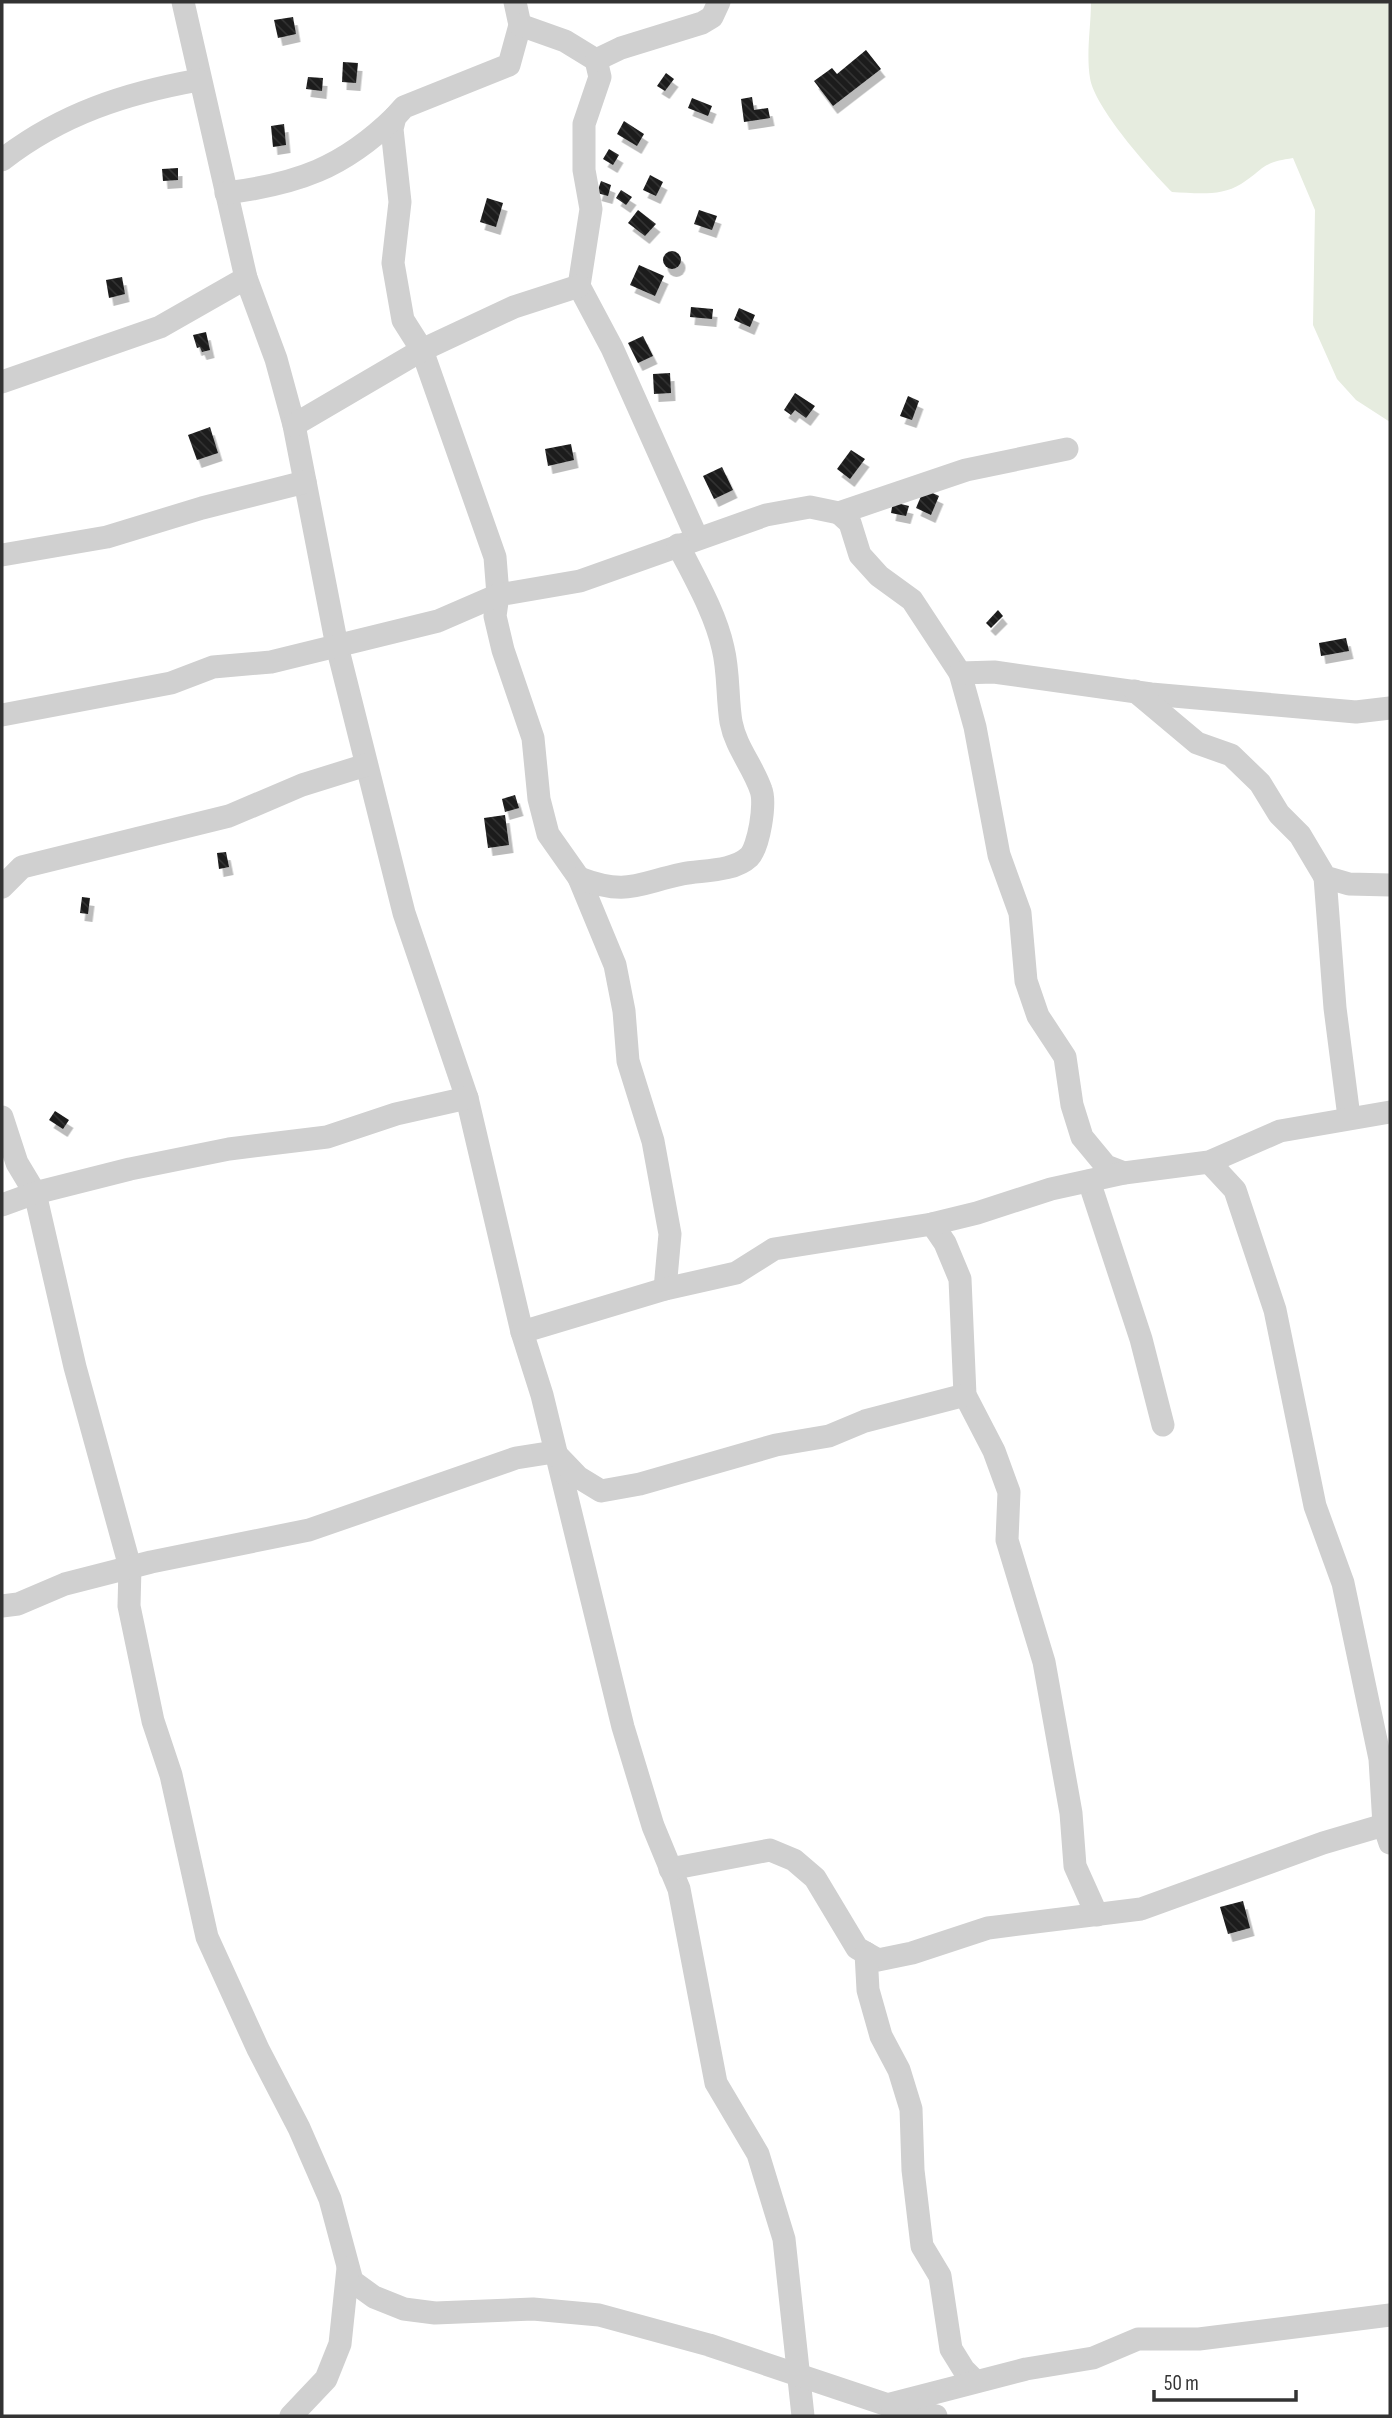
<svg xmlns="http://www.w3.org/2000/svg" width="1392" height="2418" font-family="'Sofia Sans Condensed',sans-serif">
<style>
.green{fill:#e6ecdf}
.building{fill:url(#building-back-hatch);filter:url(#shadow)}
.lines{fill:none;stroke-linecap:round;stroke-linejoin:round}
.minor{stroke:#d0d0d0;stroke-width:23}
</style>
<defs>
<pattern id="building-back-hatch" width="6" height="6" patternUnits="userSpaceOnUse" patternTransform="scale(1.75)"><rect width="6" height="6" fill="#1a1a1a"/><path d="M-1 5l2 2M0 0l6 6M5-1l2 2" fill="none" stroke="#333"/></pattern>
<filter id="shadow"><feDropShadow dx="4.5" dy="8" stdDeviation="0" flood-color="#0004"/></filter>
</defs>
<rect width="100%" height="100%" fill="#fff"/>
<path class="green" d="M1091,2H1385L1390,5V422L1356,400L1337,379L1313,325L1315,210L1293,158C1260,163 1266,168 1241,184C1220,197 1195,193 1172,192C1151,171 1094,107 1090,78C1086,54 1091,26 1091,2Z"/>
<g class="building">
<polygon points="293,17 296,34 278,38 274,20"/>
<polygon points="866,50 881,69 833,106 814,81 832,68 837,74"/>
<polygon points="343,62 358,63 356,83 342,82"/>
<polygon points="666,73 674,79 665,91 657,86"/>
<polygon points="308,77 323,78 322,91 306,89"/>
<polygon points="752,97 754,110 768,108 770,118 744,122 741,99"/>
<polygon points="692,98 712,106 708,116 688,108"/>
<polygon points="624,121 644,134 637,146 617,134"/>
<polygon points="284,124 286,145 273,147 271,126"/>
<polygon points="609,149 619,155 613,165 603,159"/>
<polygon points="178,168 178,180 163,181 162,169"/>
<polygon points="650,175 663,182 656,196 643,190"/>
<polygon points="601,181 611,185 608,196 597,193"/>
<polygon points="621,190 632,197 626,205 616,198"/>
<polygon points="487,198 503,203 496,227 480,222"/>
<polygon points="638,210 656,224 645,236 628,223"/>
<polygon points="699,210 717,216 712,230 694,224"/>
<circle cx="672" cy="260" r="9"/>
<polygon points="639,265 664,276 655,296 630,285"/>
<polygon points="122,277 125,294 109,298 106,280"/>
<polygon points="691,307 713,309 712,319 690,317"/>
<polygon points="739,308 755,315 750,327 734,320"/>
<polygon points="206,332 210,350 202,352 200,347 197,348 193,335"/>
<polygon points="643,336 653,356 638,363 628,343"/>
<polygon points="670,373 671,393 654,394 653,374"/>
<polygon points="795,393 815,406 806,418 795,410 791,415 784,410"/>
<polygon points="908,396 919,401 912,420 900,416"/>
<polygon points="210,427 218,453 197,460 188,435"/>
<polygon points="571,444 574,460 548,466 545,449"/>
<polygon points="851,450 865,459 850,479 837,469"/>
<polygon points="722,467 733,490 714,499 703,476"/>
<polygon points="924,489 939,496 931,515 916,508"/>
<polygon points="893,502 909,506 906,516 891,513"/>
<polygon points="998,610 1003,616 991,628 986,623"/>
<polygon points="1346,638 1349,651 1321,656 1319,643"/>
<polygon points="515,795 519,808 505,812 502,799"/>
<polygon points="505,815 509,845 488,848 484,818"/>
<polygon points="226,852 229,867 219,869 217,853"/>
<polygon points="82,897 90,898 88,914 80,913"/>
<polygon points="55,1111 69,1120 63,1129 49,1120"/>
<polygon points="1243,1901 1250,1928 1228,1934 1220,1907"/>
</g>
<g class="lines">
<g class="minor">
<polyline points="183,2 246,278 276,359 294,425 337,646 404,913 467,1098 522,1332 542,1395 623,1727 653,1826 679,1889 716,2083 758,2154 784,2239 803,2416"/>
<polyline points="515,2 520,25 509,65 404,107 395,117 392,129 400,202 393,263 403,320 422,350 495,557 498,595 495,616 503,650 533,738 539,799 548,834 579,878 615,965 624,1011 628,1061 653,1141 670,1234 665,1289"/>
<polyline points="520,25 565,41 596,60 600,77 584,124 584,170 591,209 579,286 612,348 697,538"/>
<polyline points="596,60 621,48 702,23 712,17 719,2"/>
<path d="M2,160C61,114 126,93 199,80"/>
<path d="M226,193C297,184 343,168 395,117"/>
<polyline points="2,382 160,327 246,278"/>
<polyline points="294,425 422,350 514,307 579,286"/>
<polyline points="839,513 850,523 860,555 879,576 912,600 960,673 975,727 999,855 1020,913 1026,981 1038,1016 1065,1057 1072,1105 1082,1137 1106,1166 1124,1173"/>
<polyline points="2,555 107,537 202,508 305,482"/>
<polyline points="960,673 994,672 1151,694 1356,712 1390,708"/>
<polyline points="1135,691 1197,743 1231,755 1260,783 1279,814 1300,835 1325,877 1349,884 1390,885"/>
<polyline points="2,715 171,683 213,667 271,662 438,621 498,595 580,581 766,515 810,507 839,513 966,470 1067,449"/>
<polyline points="1325,877 1335,1008 1349,1117"/>
<path d="M579,878C627,896 636,884 682,874C702,870 733,872 749,857C759,847 766,803 761,790C753,766 736,748 731,722C727,697 729,672 723,648C715,612 694,577 678,545"/>
<polyline points="2,887 22,867 229,816 302,785 366,765"/>
<polyline points="2,1117 17,1163 35,1193 75,1367 130,1567 129,1606 153,1721 171,1775 207,1937 258,2049 299,2128 330,2199 352,2281 374,2297 404,2309 435,2313 533,2309 599,2315 709,2345 888,2405 936,2416"/>
<polyline points="1209,1162 1235,1190 1275,1310 1315,1506 1343,1583 1380,1759 1384,1825 1390,1843"/>
<polyline points="1089,1181 1141,1339 1163,1425"/>
<polyline points="2,1205 35,1193 130,1169 229,1149 327,1137 396,1114 467,1098"/>
<polyline points="932,1224 945,1243 960,1279 965,1395 994,1451 1009,1492 1007,1540 1044,1662 1071,1813 1075,1866 1097,1915"/>
<polyline points="522,1332 665,1289 736,1273 774,1249 932,1224 977,1213 1051,1189 1124,1173 1209,1162 1280,1131 1390,1112"/>
<polyline points="2,1606 18,1604 65,1584 151,1562 309,1530 516,1458 554,1452 578,1477 601,1491 640,1484 776,1445 829,1436 865,1421 965,1395"/>
<polyline points="670,1869 770,1850 794,1860 815,1878 857,1948 878,1960 912,1953 988,1928 1141,1909 1323,1843 1384,1825"/>
<polyline points="866,1953 868,1990 881,2036 899,2070 911,2109 913,2170 922,2246 940,2276 951,2349 964,2370 975,2381"/>
<polyline points="891,2404 1026,2369 1093,2358 1138,2339 1199,2339 1390,2315"/>
<polyline points="291,2416 326,2379 340,2344 348,2268"/>
</g>
</g>
<rect width="1392" height="2418" fill="none" stroke="#333333" stroke-width="7"/>
<path d="M1154 2390v10h142v-10" fill="none" stroke="#333333" stroke-width="3.5"/>
<text x="1164" y="2390" font-size="21" fill="#333333" stroke="#ffffff" stroke-width="5" paint-order="stroke">50 m</text>
</svg>
